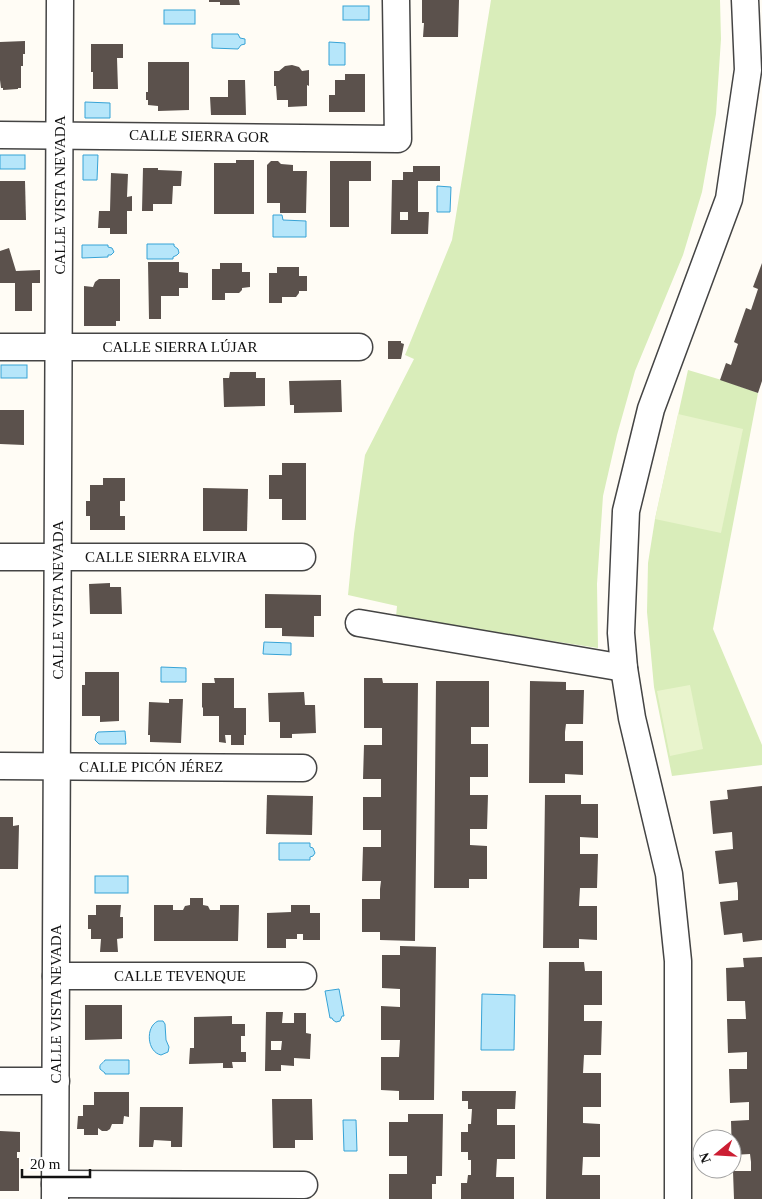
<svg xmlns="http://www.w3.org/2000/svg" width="762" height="1199" font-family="Georgia,serif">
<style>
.green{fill:#d9edba}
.pitch{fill:#e9f4cd}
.water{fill:#b6e6fa;stroke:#37a3d6}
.building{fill:#5b514c;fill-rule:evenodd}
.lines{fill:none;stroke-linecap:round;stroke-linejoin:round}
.minor-casing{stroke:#444;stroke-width:29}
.minor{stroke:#fff;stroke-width:26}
.labels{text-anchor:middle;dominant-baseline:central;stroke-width:5;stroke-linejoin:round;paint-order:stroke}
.street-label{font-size:15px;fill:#111;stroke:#fff}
</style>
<rect width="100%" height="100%" fill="#fffcf5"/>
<g class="green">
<polygon points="491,0 720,0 721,39 716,114 702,192 683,255 635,371 617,435 603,496 597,584 598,648 396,617 397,606 348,595 354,534 365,455 414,359 405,355 452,240"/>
<polygon points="688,370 725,381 758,393 713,629 762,745 762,765 672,776 654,687 647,612 648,563 655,519"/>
</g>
<g class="pitch">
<polygon points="678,414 743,429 721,533 655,519"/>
<polygon points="690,685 703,749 670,756 657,691"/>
</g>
<g class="water">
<rect x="343" y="6" width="26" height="14"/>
<rect x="164" y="10" width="31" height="14"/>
<polygon points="212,34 238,34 240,38 245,39 245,44 241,45 238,49 212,48"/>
<polygon points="329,42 345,43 345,65 329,65"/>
<polygon points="85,102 110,103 110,118 85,118"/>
<rect x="0" y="155" width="25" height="14"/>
<polygon points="83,155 98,155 97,180 83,180"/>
<polygon points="437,186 451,187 450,212 437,212"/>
<polygon points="273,215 282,215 283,220 306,221 306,237 273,237"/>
<polygon points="147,244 174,244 174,246 178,249 179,253 177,255 173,257 173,259 147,259"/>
<polygon points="82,245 108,245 108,247 112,248 114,252 111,255 108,255 108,257 82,258"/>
<rect x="1" y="365" width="26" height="13"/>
<polygon points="264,642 291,643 291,655 263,654"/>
<polygon points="161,667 186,668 186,682 161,682"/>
<polygon points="125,731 126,744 99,744 95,740 96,734 98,732"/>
<polygon points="279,843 310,843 310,847 313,848 315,853 313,856 310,857 310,860 279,860"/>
<rect x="95" y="876" width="33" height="17"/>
<polygon points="339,989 344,1016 342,1016 340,1021 336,1022 333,1020 332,1018 330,1018 325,991"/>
<polygon points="482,994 515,995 514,1050 481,1050"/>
<path d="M158,1021H163L165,1024L166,1040L169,1047L168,1052L161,1055C147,1052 145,1027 158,1021Z"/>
<path d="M105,1060H129V1074H105V1073L100,1069C99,1063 103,1064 105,1060Z"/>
<polygon points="343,1120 356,1120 357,1151 344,1151"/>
</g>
<g class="building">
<polygon points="209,0 239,0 240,5 220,5 220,2 209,2"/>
<polygon points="422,0 459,0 458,37 423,37 424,23 422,23"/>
<polygon points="25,41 25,54 23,54 23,66 21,66 21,88 18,88 18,89 3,90 3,88 1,88 0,80 0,42"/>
<polygon points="91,44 123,44 123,58 117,58 118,89 93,89 93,72 91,72"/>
<polygon points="148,62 189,62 189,110 158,111 158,106 148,105 148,100 146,100 146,92 148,92"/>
<polygon points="292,65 299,67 302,71 309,70 309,86 307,85 307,106 288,107 288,100 277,100 276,86 274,86 274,71 279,71 285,66"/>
<polygon points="345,74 365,74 365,112 329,112 329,95 335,95 335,80 345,80"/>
<polygon points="228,80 245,80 246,115 211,115 210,97 228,97"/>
<polygon points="236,160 254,160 254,214 214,214 214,163 236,163"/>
<polygon points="271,161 278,161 281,164 293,165 293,171 307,171 306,213 280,213 280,203 267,203 267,165"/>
<polygon points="330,161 371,161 371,181 349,181 349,227 330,227"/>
<path d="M413,166H440V181H418V212H429L428,234H391L392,180H403V172H413ZM400,212H408V220H400Z"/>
<polygon points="143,168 158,168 158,170 182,171 181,186 173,186 172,204 153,204 153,211 142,211"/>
<polygon points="111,173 128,174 127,197 132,196 132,211 127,211 127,234 110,234 110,228 98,228 99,211 110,211"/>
<polygon points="0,181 25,181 26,220 0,220"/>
<polygon points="9,248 16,271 40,270 40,283 32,283 32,311 15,311 15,283 0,283 0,251"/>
<polygon points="148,262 179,262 179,272 188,273 188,288 179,288 179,296 161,296 161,319 149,319"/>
<polygon points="220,263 242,263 242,272 250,272 250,287 242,288 242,290 239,293 225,293 225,300 212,300 212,269 220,269"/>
<polygon points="762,263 762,381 758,393 720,380 726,363 731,365 738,344 734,342 746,308 751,310 758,289 753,287"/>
<polygon points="277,267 299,267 299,276 307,276 307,291 299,291 299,293 296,297 282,297 282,303 269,303 269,273 277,273"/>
<polygon points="99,279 120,279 120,321 116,321 116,326 84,326 84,286 93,287 95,282"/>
<polygon points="388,341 401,341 401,343 404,344 401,359 388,359"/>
<polygon points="230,372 256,372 256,378 265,378 265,406 224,407 223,378 229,378"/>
<polygon points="341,380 342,412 294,413 294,405 290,405 289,381"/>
<polygon points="0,410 24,410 24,445 0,444"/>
<polygon points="282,463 306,463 306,520 282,520 282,499 269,499 269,475 282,475"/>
<polygon points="103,478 125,478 125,501 120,501 120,516 125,516 125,530 90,530 90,516 86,516 86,501 90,501 90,485 103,485"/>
<polygon points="203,488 248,489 247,531 203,531"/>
<polygon points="110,583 110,587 121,587 122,614 90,614 89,584"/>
<polygon points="265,594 321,595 321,616 314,616 314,637 282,636 282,628 265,628"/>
<polygon points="85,672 119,672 119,721 100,722 100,716 82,716 82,685 85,685"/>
<polygon points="214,678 234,678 234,708 246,708 246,735 244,735 244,745 231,745 231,735 225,735 226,743 219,742 219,716 203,716 203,707 202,708 202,683 215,683"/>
<polygon points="364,678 382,678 383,683 418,683 415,941 380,940 380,932 362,932 362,899 380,899 380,889 381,881 362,881 363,847 381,847 381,830 363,830 363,797 381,797 381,779 363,779 364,745 382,745 382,728 364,728"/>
<polygon points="436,681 489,681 489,727 471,727 471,744 488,744 488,777 470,777 470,795 488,795 487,829 470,829 470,845 487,846 487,879 469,879 469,888 434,888"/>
<polygon points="530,681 566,682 566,690 584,690 583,724 566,724 565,732 565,741 583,741 583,775 565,774 565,783 529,783"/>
<polygon points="304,692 305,705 315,705 316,733 292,734 292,738 280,738 280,722 269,722 268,693"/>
<polygon points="169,699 183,699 181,743 150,742 150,735 148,735 149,702 169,703"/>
<polygon points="762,786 762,940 743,942 742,933 724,935 720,902 738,900 738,891 737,882 719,884 715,851 733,849 732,832 713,834 710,801 728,799 727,790"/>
<polygon points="267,795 313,796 312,835 266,834"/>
<polygon points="545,795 581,795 581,804 598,804 598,838 580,837 580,854 598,854 597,888 580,888 579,906 597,906 597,940 579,939 579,948 543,948"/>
<polygon points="0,817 13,817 13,826 19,825 18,869 0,869"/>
<polygon points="190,898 203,898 203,905 208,906 210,910 220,910 220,905 239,905 238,941 154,941 154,905 173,905 173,910 183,910 185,906 190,905"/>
<polygon points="96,905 121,905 120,917 123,917 123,938 117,939 118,952 100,952 101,939 91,939 91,929 88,929 88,915 96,915"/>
<polygon points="291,905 310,905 310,913 320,913 320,940 303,940 303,934 297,934 297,939 286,939 286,948 267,948 267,913 291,912"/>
<polygon points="400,946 436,947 434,1100 399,1100 399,1091 381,1090 381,1057 399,1057 400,1040 381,1040 381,1006 400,1007 400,989 382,988 382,955 400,955"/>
<polygon points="762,957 762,1199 734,1199 733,1171 751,1171 751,1162 750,1154 732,1155 731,1121 749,1120 749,1102 730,1103 729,1069 747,1069 747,1052 728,1053 727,1019 746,1019 745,1001 727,1001 726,968 744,967 743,958"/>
<polygon points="549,962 584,962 585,971 602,971 602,1005 584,1005 584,1021 602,1021 601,1055 584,1055 583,1073 601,1073 601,1107 583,1107 583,1123 600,1124 600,1157 583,1157 582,1175 600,1175 600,1199 546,1199"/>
<polygon points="85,1005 122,1005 122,1039 85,1040"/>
<path d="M266,1012H283L282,1023H294V1013H306V1033L311,1034L310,1059L294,1058V1066L281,1065V1071H265ZM271,1041H282L281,1050H271Z"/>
<polygon points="232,1016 232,1024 245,1024 245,1036 241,1036 241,1052 246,1052 246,1062 232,1062 233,1068 223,1068 223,1063 189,1064 190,1048 194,1048 194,1017"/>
<polygon points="462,1091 516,1091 515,1109 497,1109 497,1125 515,1125 515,1159 497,1159 496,1177 514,1177 514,1199 461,1199 461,1183 467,1183 468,1175 471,1175 471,1160 468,1160 468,1152 461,1152 461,1132 468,1132 468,1124 471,1124 472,1109 468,1109 468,1101 462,1101"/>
<polygon points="94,1092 129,1092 129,1117 124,1116 123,1124 112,1124 110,1129 107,1131 102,1131 98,1128 98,1135 84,1135 84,1129 77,1129 78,1116 83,1116 83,1105 94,1105"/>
<polygon points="272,1099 312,1099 313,1140 295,1140 295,1148 273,1148"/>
<polygon points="140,1107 183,1107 182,1147 171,1147 171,1141 154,1140 153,1147 139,1147"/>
<polygon points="408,1114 443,1114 442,1176 436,1176 436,1184 432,1184 432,1199 389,1199 389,1174 407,1174 407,1156 389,1156 389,1122 408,1122"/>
<polygon points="0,1131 20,1132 20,1152 17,1152 17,1158 19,1158 19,1191 0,1191"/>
</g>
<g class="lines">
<g class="minor-casing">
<g id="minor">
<polyline points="0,135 398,139 396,0"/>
<polyline points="0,347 359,347"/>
<polyline points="0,557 302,557"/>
<polyline points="359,623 624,668"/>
<polyline points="0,766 303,768"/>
<polyline points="56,976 303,976"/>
<polyline points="0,1081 56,1081"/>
<polyline points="55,1184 304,1185"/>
<polyline points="55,1199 60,0"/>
<polyline points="678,1199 678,961 669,874 632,718 624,668 621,633 626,511 651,409 729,199 748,70 745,0"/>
</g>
</g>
<use href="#minor" class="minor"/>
</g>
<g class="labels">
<g class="street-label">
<text transform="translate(199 136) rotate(1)">CALLE SIERRA GOR</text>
<text transform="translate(60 195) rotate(-90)">CALLE VISTA NEVADA</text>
<text x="180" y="347">CALLE SIERRA LÚJAR</text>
<text x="166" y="557">CALLE SIERRA ELVIRA</text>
<text transform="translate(58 600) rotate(-90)">CALLE VISTA NEVADA</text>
<text x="151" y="767">CALLE PICÓN JÉREZ</text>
<text x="180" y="976">CALLE TEVENQUE</text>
<text transform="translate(56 1004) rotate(-90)">CALLE VISTA NEVADA</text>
</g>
</g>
<g transform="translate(717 1154) rotate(252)"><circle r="24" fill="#ffffff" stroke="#a0a0a0"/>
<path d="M0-4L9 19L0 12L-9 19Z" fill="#cc1e33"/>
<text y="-8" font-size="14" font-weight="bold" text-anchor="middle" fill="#111111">N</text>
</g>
<path d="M22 1169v8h68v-8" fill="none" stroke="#111111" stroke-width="2.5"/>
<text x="30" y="1169" font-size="15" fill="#111111" stroke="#ffffff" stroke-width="4" paint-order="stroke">20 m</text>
</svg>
